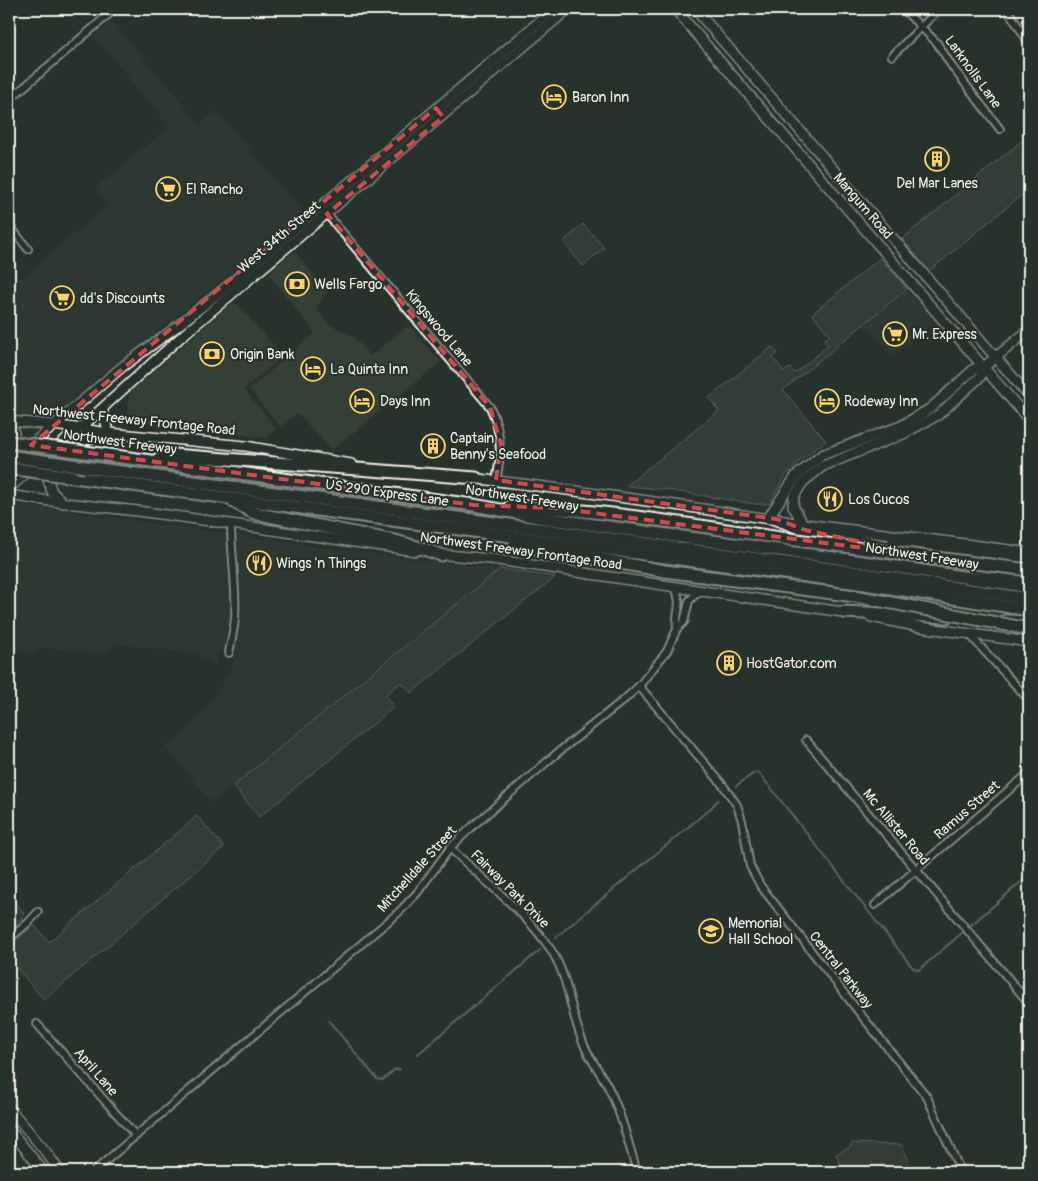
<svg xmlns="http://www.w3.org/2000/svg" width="1038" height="1181" font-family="Pangolin,sans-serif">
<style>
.built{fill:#333f39}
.green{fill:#414b45;stroke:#9a9e96}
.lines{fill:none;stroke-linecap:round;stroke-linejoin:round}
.stream{stroke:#9fa39b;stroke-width:2}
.street-casing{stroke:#f4f1e8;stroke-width:10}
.secondary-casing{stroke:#f4f1e8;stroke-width:12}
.highway-casing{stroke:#f4f1e8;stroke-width:15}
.street{stroke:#26332d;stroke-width:6}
.secondary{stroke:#26332d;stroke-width:9}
.highway{stroke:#26332d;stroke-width:11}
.highway-bridge-casing{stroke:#f4f1e8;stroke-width:15;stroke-linecap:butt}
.highway-bridge{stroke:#26332d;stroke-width:11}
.marked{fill:none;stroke:#da4645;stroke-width:4;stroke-dasharray:10 6;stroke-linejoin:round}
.labels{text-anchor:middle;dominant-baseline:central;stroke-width:4;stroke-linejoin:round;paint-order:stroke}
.street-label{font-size:14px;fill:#f4f1e8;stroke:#26332d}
.poi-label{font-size:14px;fill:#f4f1e8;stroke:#26332d;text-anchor:start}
</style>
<rect width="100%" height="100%" fill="#26332d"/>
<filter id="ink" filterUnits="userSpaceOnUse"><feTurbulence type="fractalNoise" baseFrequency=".02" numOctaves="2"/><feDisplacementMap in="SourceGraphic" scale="10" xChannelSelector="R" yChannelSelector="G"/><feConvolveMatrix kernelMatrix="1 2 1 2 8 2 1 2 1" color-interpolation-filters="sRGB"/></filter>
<g filter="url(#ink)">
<g class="built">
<polygon points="112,20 200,124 217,111 304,212 52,419 9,414 9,288 108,205 95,188 169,126 93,36"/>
<polygon points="294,251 327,290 316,309 328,323 354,337 370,356 409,325 441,362 332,450 297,413 280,427 249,389 315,333 268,274"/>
<polygon points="908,289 936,320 892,357 864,325"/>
<polygon points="234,301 284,356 244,389 277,429 265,438 127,422 129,393"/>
<polygon points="9,503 405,558 500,569 213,804 165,747 193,723 213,699 230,670 235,656 220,650 216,664 195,654 117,644 103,654 43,647 35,653 9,649"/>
</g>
<g class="green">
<polygon points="1029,135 1029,189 929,271 902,239"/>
<polygon points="583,224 604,248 583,266 563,242"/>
<polygon points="880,258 907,289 783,390 826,441 795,465 795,467 786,475 769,504 755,504 661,489 626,486 719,411 709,398 772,347 778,353 773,358 784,372 790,368 795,373 828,346 824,340 830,335 812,314"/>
<polygon points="500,569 555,577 411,693 401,682 385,695 394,707 259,817 233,786"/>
<polygon points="197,816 224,847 44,1000 9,959 9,946 34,925 49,942"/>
<polygon points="9,895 24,913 21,919 9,929"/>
<polygon points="852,1143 902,1145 913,1172 843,1172 836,1154 850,1147"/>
</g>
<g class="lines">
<g class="stream">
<polyline points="736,786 754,773 759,773 913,968 919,970 1029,875"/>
<polyline points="556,937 711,808 718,800"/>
<polyline points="329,1021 377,1079 383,1080 394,1070 400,1069"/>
<polyline points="418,1054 540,950"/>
</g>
<g class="street-casing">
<g id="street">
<polyline points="903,9 937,43 953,68 1000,129"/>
<polyline points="1007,9 1029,43"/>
<polyline points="892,56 939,9"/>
<polyline points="9,100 115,9"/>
<path d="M325,212L490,407C502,431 502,455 496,480"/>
<polyline points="9,225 28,249"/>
<path d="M674,586C684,604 675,611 677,629"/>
<polyline points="968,633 1029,700"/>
<path d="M229,653C231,642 234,630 235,618C237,587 231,555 231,524"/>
<polyline points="639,686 722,784 737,805 742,821 750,866 760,885 858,1011 927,1097 961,1172"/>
<polyline points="806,740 1029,1003"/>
<path d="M450,848C484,881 525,911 551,950C570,979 570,1016 585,1047C592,1063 604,1077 611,1093C623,1118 629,1146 637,1172"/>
<polyline points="875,905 1029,773"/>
<polyline points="9,939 29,922 38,912"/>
<polyline points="37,1024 136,1136"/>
<polyline points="93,1172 399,912 417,893 450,848 474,825 556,754 625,699 639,686 667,651 677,629 684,622 689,601 695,595 702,592"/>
</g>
</g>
<g class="secondary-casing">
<g id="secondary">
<polyline points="675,9 1029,420"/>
<polyline points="695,9 1029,396"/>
<polyline points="105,406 102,410 109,433"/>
<polyline points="9,421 54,425 109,433 245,446 351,464"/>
<path d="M9,450C16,439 16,432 9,421"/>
<polyline points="9,464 122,367 175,328 224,289 554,9"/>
<path d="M470,478C582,490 693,508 804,524C879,534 954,541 1029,553"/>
<polyline points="9,488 87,422 182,336 568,9"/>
<path d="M9,495C54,503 99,506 145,512C235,524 325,538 416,551"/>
<polyline points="63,502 52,492 48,480 55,467 85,440 104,434"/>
<polyline points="768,518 796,476 822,455 901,426 931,408 974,369 984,367"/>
<polyline points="803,524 793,506 794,496 803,482 823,466 903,434 938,415 980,377 984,367 1029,330"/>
<polyline points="436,554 491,559 849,613"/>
<polyline points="871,617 920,627 1029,642"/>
<polyline points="9,1108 46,1152 60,1172"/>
<polyline points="9,1129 44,1172"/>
</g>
</g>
<g class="highway-casing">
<g id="highway">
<polyline points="100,454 474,505 543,518 837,558 1029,587"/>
<polyline points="157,460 173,455 476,478"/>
<polyline points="85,467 853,572 1029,599"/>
<polyline points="73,477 858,583 1029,610"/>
<polyline points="234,502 254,513 395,541 421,548 441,555"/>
<path d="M510,506C604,509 696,526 789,539"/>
<polyline points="776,519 805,530 899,549"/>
<polyline points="515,544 665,571 855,596"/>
<polyline points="892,544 1029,561"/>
<polyline points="973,567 1029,581"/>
<polyline points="843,612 947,617"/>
<polyline points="1005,621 1029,622"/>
</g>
</g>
<use href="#street" class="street"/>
<use href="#secondary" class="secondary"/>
<use href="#highway" class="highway"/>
<g class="highway-bridge-casing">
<g id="highway-bridge">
<polyline points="9,442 100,454"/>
<polyline points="9,456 85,467"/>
<polyline points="9,468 73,477"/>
<polyline points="789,539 1029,570"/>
<polyline points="855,596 1029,629"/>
</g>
</g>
<use href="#highway-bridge" class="highway-bridge"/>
</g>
</g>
<path d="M0 0H1038V1181H0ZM436,108L443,117L327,214L490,407L501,445L496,480L776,519L805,530L925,556L555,508L474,505L31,445Z" fill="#26332d" fill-opacity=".55" fill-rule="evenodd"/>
<path class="marked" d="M436,108L443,117L327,214L490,407L501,445L496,480L776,519L805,530L925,556L555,508L474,505L31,445Z"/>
<defs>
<g id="hotel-ring" transform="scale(1.25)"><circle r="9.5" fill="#26332d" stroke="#ffd166" stroke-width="1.5"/><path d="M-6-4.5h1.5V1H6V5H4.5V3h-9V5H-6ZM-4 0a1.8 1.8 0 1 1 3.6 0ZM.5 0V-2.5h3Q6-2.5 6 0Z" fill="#ffd166"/></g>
<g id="building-ring" transform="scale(1.25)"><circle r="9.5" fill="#26332d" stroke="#ffd166" stroke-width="1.5"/><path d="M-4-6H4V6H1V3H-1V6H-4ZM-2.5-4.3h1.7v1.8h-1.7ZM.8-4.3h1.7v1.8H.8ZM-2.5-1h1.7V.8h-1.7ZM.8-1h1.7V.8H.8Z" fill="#ffd166"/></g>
<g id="supermarket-ring" transform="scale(1.25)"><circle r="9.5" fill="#26332d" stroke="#ffd166" stroke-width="1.5"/><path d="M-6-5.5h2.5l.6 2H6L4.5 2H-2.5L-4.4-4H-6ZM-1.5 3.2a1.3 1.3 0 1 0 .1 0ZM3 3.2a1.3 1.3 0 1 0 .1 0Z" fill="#ffd166"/></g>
<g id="bank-ring" transform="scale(1.25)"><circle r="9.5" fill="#26332d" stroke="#ffd166" stroke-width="1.5"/><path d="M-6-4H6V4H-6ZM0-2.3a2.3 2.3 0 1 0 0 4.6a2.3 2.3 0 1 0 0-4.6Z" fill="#ffd166"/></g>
<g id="restaurant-ring" transform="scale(1.25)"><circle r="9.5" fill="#26332d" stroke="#ffd166" stroke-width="1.5"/><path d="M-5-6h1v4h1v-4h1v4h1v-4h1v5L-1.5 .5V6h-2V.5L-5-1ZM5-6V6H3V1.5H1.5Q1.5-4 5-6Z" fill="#ffd166"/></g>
<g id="school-ring" transform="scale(1.25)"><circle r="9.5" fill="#26332d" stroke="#ffd166" stroke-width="1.5"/><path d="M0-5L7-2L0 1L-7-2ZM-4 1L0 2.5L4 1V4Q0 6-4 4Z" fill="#ffd166"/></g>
</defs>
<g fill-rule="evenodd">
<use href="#hotel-ring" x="554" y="97"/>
<use href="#building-ring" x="937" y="159"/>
<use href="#supermarket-ring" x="168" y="189"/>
<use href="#bank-ring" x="297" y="284"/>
<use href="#supermarket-ring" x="62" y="298"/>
<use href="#supermarket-ring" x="895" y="334"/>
<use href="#bank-ring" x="212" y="354"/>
<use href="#hotel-ring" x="313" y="369"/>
<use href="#hotel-ring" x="362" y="401"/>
<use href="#hotel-ring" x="827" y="401"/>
<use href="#building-ring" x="433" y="446"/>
<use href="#restaurant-ring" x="830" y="499"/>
<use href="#restaurant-ring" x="259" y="563"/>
<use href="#building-ring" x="729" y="663"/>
<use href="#school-ring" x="711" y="931"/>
</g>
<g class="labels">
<g class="street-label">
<text transform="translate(973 72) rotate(54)">Larknolls Lane</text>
<text transform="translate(863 206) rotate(49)">Mangum Road</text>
<text transform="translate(279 237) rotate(-40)">West 34th Street</text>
<text transform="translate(439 328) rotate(50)">Kingswood Lane</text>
<text transform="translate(134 420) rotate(6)">Northwest Freeway Frontage Road</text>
<text transform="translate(120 442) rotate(8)">Northwest Freeway</text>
<text transform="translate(387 493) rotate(8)">US 290 Express Lane</text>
<text transform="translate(522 498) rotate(9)">Northwest Freeway</text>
<text transform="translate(521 551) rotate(8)">Northwest Freeway Frontage Road</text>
<text transform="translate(922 556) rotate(9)">Northwest Freeway</text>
<text transform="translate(967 810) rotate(-41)">Ramus Street</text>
<text transform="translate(896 827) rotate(50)">Mc Allister Road</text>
<text transform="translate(417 869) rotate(-48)">Mitchelldale Street</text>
<text transform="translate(510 889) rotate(45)">Fairway Park Drive</text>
<text transform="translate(841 970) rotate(52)">Central Parkway</text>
<text transform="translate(96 1072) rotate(49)">April Lane</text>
</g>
<g class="poi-label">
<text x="572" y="97">Baron Inn</text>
<text x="937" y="183" text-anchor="middle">Del Mar Lanes</text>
<text x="186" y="189">El Rancho</text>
<text x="314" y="284">Wells Fargo</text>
<text x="80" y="298">dd's Discounts</text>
<text x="912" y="334">Mr. Express</text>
<text x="230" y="354">Origin Bank</text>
<text x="330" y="369">La Quinta Inn</text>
<text x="380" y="401">Days Inn</text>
<text x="844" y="401">Rodeway Inn</text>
<text x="450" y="438">Captain<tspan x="450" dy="16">Benny's Seafood</tspan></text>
<text x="848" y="499">Los Cucos</text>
<text x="276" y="563">Wings 'n Things</text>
<text x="746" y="663">HostGator.com</text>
<text x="728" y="923">Memorial<tspan x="728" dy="16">Hall School</tspan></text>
</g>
</g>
<rect width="1038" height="1181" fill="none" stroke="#26332d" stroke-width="30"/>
<rect x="15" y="15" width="1008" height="1151" fill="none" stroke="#f4f1e8" stroke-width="2" filter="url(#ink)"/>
</svg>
